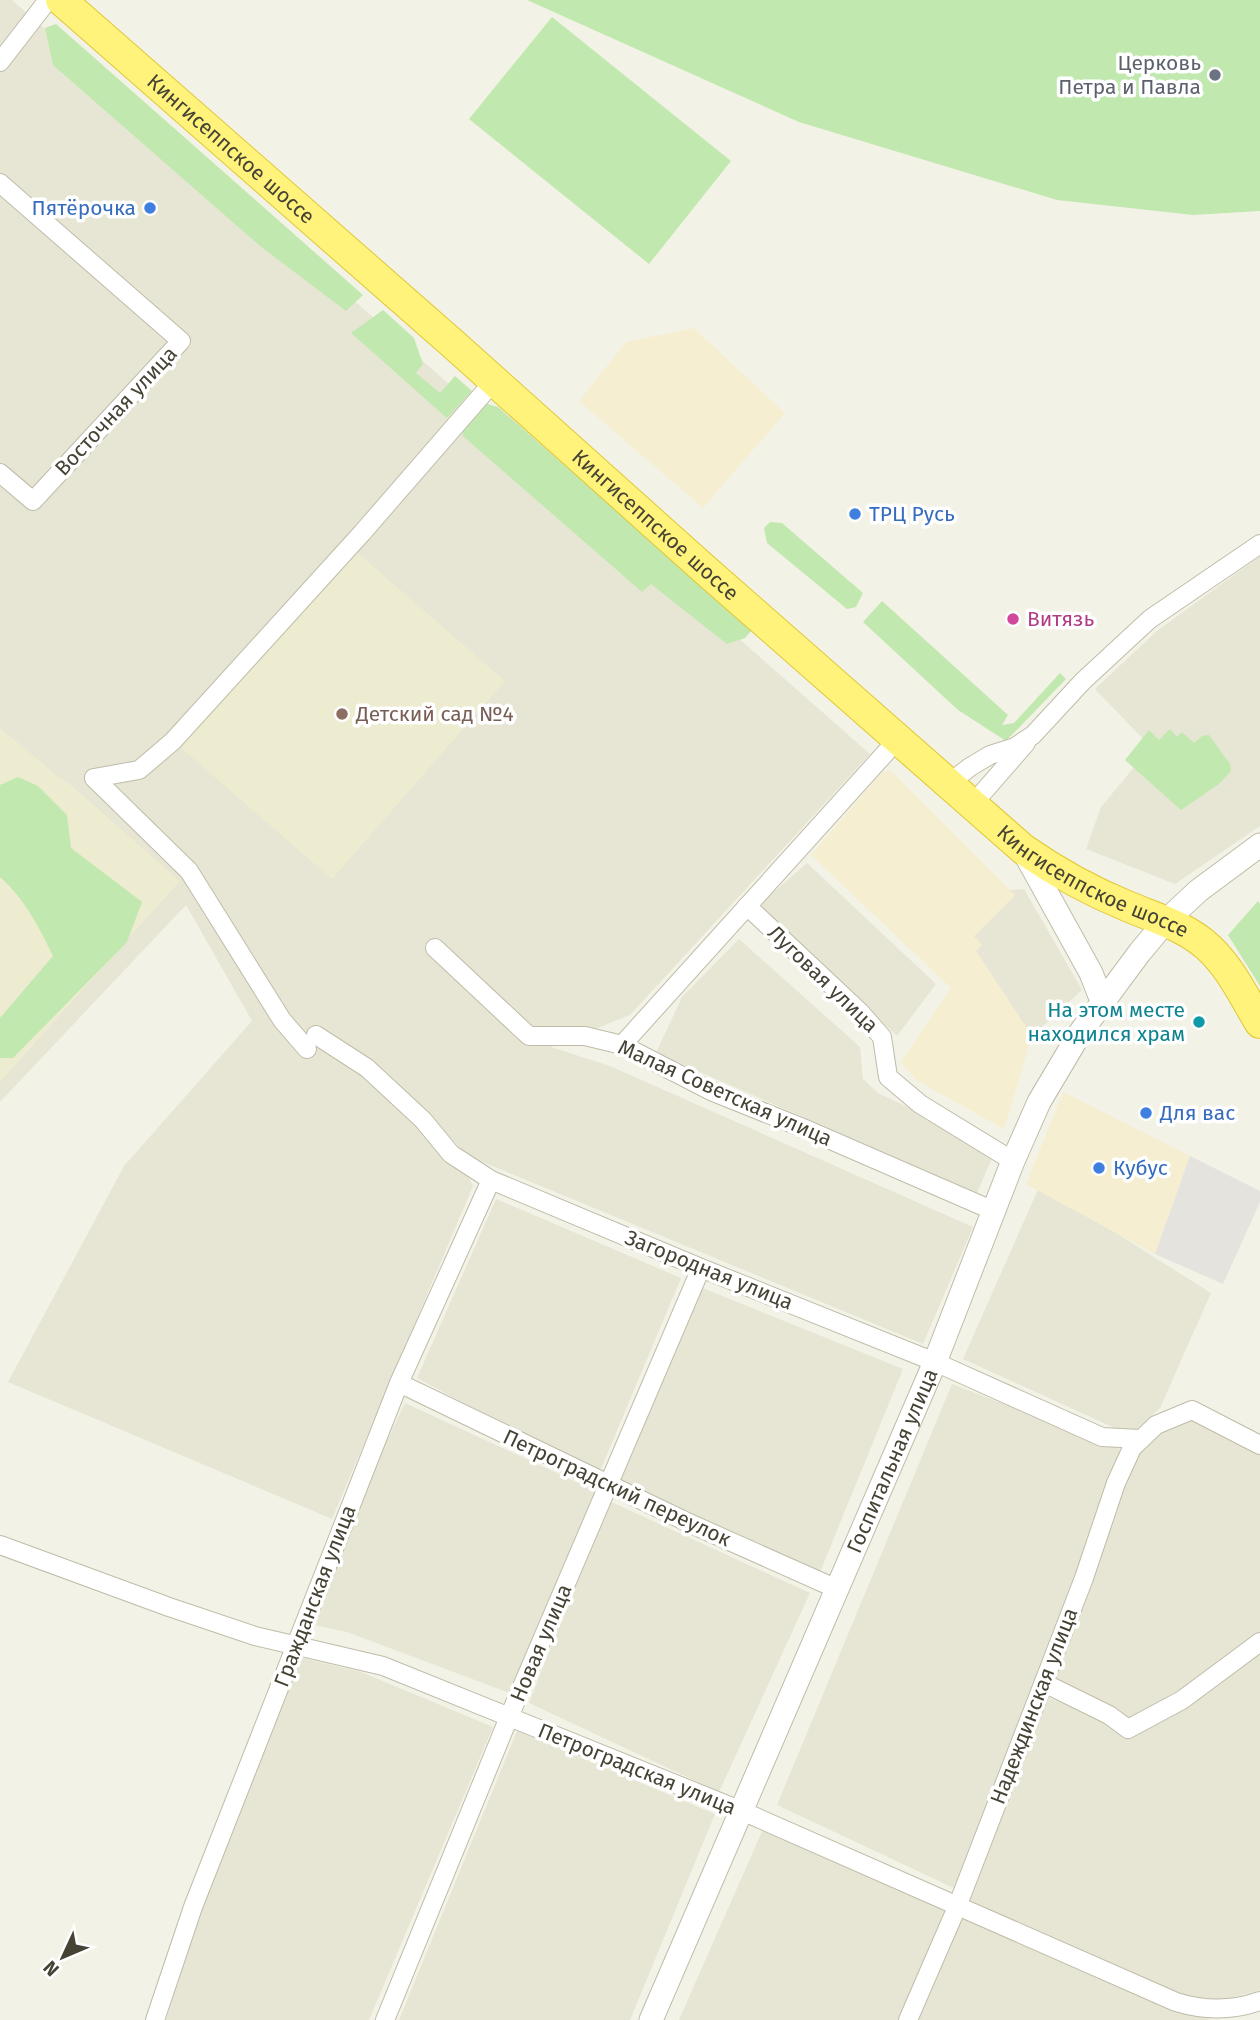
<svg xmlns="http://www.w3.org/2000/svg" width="1260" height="2020" font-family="'Fira Sans',sans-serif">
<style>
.residential{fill:#e7e6d4}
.commercial{fill:#f6eed1}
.education{fill:#edebd0}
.green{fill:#c1e8ae}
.parking{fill:#e4e3de}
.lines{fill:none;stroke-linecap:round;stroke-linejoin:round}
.minor-casing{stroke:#bfbca8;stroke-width:20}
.tertiary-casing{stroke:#bfbca8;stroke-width:25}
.trunk-casing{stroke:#e0c634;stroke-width:32}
.minor{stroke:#fff;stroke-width:18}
.tertiary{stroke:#fff;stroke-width:23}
.trunk{stroke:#fff37c;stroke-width:30}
.worship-dot{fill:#6b7280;stroke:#fff;stroke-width:2.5}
.shop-dot{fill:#3f7fe0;stroke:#fff;stroke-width:2.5}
.hotel-dot{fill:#d1479c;stroke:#fff;stroke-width:2.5}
.education-dot{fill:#8d6e63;stroke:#fff;stroke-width:2.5}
.culture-dot{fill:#0f9aa8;stroke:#fff;stroke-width:2.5}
.labels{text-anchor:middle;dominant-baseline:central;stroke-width:7;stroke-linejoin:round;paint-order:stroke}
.worship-label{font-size:21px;fill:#5b616d;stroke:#fff;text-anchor:end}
.street-label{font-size:21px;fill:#464335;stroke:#fff}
.shop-label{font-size:21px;fill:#366cbe;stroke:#fff;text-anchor:start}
.hotel-label{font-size:21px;fill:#b23c85;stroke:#fff;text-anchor:start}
.education-label{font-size:21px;fill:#785e54;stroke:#fff;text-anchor:start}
.culture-label{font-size:21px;fill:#0d838f;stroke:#fff;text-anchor:end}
</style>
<rect width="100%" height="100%" fill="#f3f2e6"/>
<g class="residential">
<polygon points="0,0 12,0 870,754 630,1015 551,1047 610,1066 973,1227 923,1344 468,1156 446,1133 473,1186 332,1519 8,1382 124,1166 252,1021 186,905 0,1102"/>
<polygon points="1260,556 1260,826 1175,884 1086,849 1101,807 1151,747 1095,689 1157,631"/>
<polygon points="807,863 936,984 897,1036 758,906"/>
<polygon points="1024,889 1082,990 1032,1036 967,938 1010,890"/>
<polygon points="739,939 860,1047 863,1079 878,1093 996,1149 977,1193 656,1053 682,997"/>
<polygon points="1040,1185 1211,1293 1160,1408 1130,1435 963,1359"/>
<polygon points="496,1199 681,1278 598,1476 417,1378"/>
<polygon points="700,1287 903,1369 818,1577 619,1482"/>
<polygon points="952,1384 1123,1450 958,1890 777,1805"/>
<polygon points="405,1403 598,1492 512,1694 347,1632 300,1622"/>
<polygon points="1188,1415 1260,1453 1260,1633 1233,1657 1124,1723 1116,1714 1053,1676 1131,1456 1162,1425"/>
<polygon points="607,1500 810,1593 719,1792 529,1703"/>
<polygon points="1260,1652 1260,1990 1223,2000 1184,1997 967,1899 1046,1697 1099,1717 1120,1733"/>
<polygon points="298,1657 361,1672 493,1727 369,2020 166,2020 200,1913"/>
<polygon points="517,1731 715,1814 630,2020 399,2020"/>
<polygon points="763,1829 947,1910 899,2020 679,2020"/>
<polygon points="964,1914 1212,2020 916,2020"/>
</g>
<g class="commercial">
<polygon points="694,328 785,413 703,508 579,401 626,342"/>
<polygon points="889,769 1015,895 974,936 982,945 976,951 1032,1036 1004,1129 916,1080 901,1062 951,988 811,855 883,771 886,773"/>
<polygon points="1063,1092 1190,1156 1155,1254 1026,1184"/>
</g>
<g class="education">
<polygon points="352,548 505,681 332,879 180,747"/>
<polygon points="0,728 54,773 72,786 180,881 0,1082"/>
</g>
<g class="green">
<polygon points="527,0 1260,0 1260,211 1193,215 1057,200 799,122"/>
<polygon points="552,17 731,161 649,264 469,119"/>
<polygon points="56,24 363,295 346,311 260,246 53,65 45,28"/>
<polygon points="383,310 414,338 423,364 416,373 440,393 455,376 472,391 447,418 351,333"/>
<polygon points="487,404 498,407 752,630 745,638 727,644 651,584 642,592 463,436 463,425 476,408"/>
<polygon points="770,522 782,523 863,593 856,607 847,609 767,543 764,528"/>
<polygon points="882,601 1008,715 1002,725 1014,723 1060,673 1066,679 1006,741 958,710 863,622"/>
<polygon points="1170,729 1177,737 1182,732 1194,743 1202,736 1209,735 1230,764 1231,771 1219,784 1181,810 1125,760 1149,730 1159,740"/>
<path d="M18,777L38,786L67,815L71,848L142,902L127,942L13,1058H0V1018L53,956C39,927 25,899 0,877V785Z"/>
<polygon points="1258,901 1260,904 1260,986 1228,935"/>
</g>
<polygon class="parking" points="1190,1156 1260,1191 1260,1202 1223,1284 1155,1254"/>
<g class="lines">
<g class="minor-casing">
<g id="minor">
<polyline points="0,62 48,0"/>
<polyline points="0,183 181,341 33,501 0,473"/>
<polyline points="94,778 139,770 173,741 362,533 494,381"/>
<polyline points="94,778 189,871 282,1020 307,1049"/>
<polyline points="949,783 970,767 990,755 1015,747 1033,735 1083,681 1150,619 1260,544"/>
<polyline points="972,805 1026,743"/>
<polyline points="747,906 860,1012 882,1037 888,1077 920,1104 1013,1161"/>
<polyline points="435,948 529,1036 585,1036 622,1045 713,1092 803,1128 994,1211"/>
<polyline points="316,1035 367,1068 423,1120 451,1154 491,1180 701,1268 935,1362 1102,1437 1140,1439"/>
<polyline points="622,1045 898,739"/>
<polyline points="399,1383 689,1523 837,1589"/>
<path d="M0,1545L169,1607L255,1636L383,1666L742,1811L1176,2002C1205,2011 1232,2011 1260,2001"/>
<polyline points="1044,1683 1109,1715 1128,1729 1182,1700 1260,1642"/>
<polyline points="155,2020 193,1907 399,1383 491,1180"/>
<polyline points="385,2020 509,1717 701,1268"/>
<polyline points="908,2020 957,1907 1084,1578 1116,1483 1132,1448 1156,1425 1192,1410 1260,1445"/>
</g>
</g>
<g class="tertiary-casing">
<g id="tertiary">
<polyline points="1024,852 1091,973 1102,1001"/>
<path id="s1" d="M651,2020L935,1362L1013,1161L1039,1102L1080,1033L1140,952L1166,921L1198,891L1260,845"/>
</g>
</g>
<g class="trunk-casing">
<g id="trunk">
<path id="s2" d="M61,0L452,343L703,568L1023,849C1056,872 1090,891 1127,906C1155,918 1185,926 1208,947C1231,968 1244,997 1260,1023"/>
</g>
</g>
<use href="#minor" class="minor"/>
<use href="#tertiary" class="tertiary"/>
<use href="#trunk" class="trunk"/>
</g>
<circle class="worship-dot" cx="1215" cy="75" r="7"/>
<g class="shop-dot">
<circle cx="150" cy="208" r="7"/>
<circle cx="855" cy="514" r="7"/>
<circle cx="1146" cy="1113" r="7"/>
<circle cx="1099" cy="1168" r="7"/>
</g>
<circle class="hotel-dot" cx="1013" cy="619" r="7"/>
<circle class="education-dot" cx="342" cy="714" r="7"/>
<circle class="culture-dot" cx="1199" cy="1022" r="7"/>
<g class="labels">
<g class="worship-label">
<text x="1201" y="63">Церковь<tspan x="1201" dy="24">Петра и Павла</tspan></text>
</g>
<g class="street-label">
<text stroke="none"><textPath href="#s2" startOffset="226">Кингисеппское шоссе</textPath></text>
<text transform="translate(116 411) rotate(-47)">Восточная улица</text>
<text stroke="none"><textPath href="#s2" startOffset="793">Кингисеппское шоссе</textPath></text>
<text stroke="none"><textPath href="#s2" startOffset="1360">Кингисеппское шоссе</textPath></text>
<text transform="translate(823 979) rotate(44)">Луговая улица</text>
<text transform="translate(725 1093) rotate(24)">Малая Советская улица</text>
<text transform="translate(709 1270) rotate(22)">Загородная улица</text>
<text stroke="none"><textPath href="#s1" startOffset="609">Госпитальная улица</textPath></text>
<text transform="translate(617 1488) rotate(25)">Петроградский переулок</text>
<text transform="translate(315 1596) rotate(-69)">Гражданская улица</text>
<text transform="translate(541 1643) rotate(-67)">Новая улица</text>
<text transform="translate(1034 1706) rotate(-69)">Надеждинская улица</text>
<text transform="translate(637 1769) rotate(22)">Петроградская улица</text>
</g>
<g class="shop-label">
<text x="136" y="208" text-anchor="end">Пятёрочка</text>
<text x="869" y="514">ТРЦ Русь</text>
<text x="1160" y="1113">Для вас</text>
<text x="1113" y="1168">Кубус</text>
</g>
<g class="hotel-label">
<text x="1027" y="619">Витязь</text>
</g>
<g class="education-label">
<text x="356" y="714">Детский сад №4</text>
</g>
<g class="culture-label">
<text x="1185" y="1010">На этом месте<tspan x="1185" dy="24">находился храм</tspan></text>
</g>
</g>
<g transform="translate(63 1957) rotate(226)" stroke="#ffffff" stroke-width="5" paint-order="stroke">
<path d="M0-5L12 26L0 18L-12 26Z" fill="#464335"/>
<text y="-10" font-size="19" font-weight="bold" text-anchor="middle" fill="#464335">N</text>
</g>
</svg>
